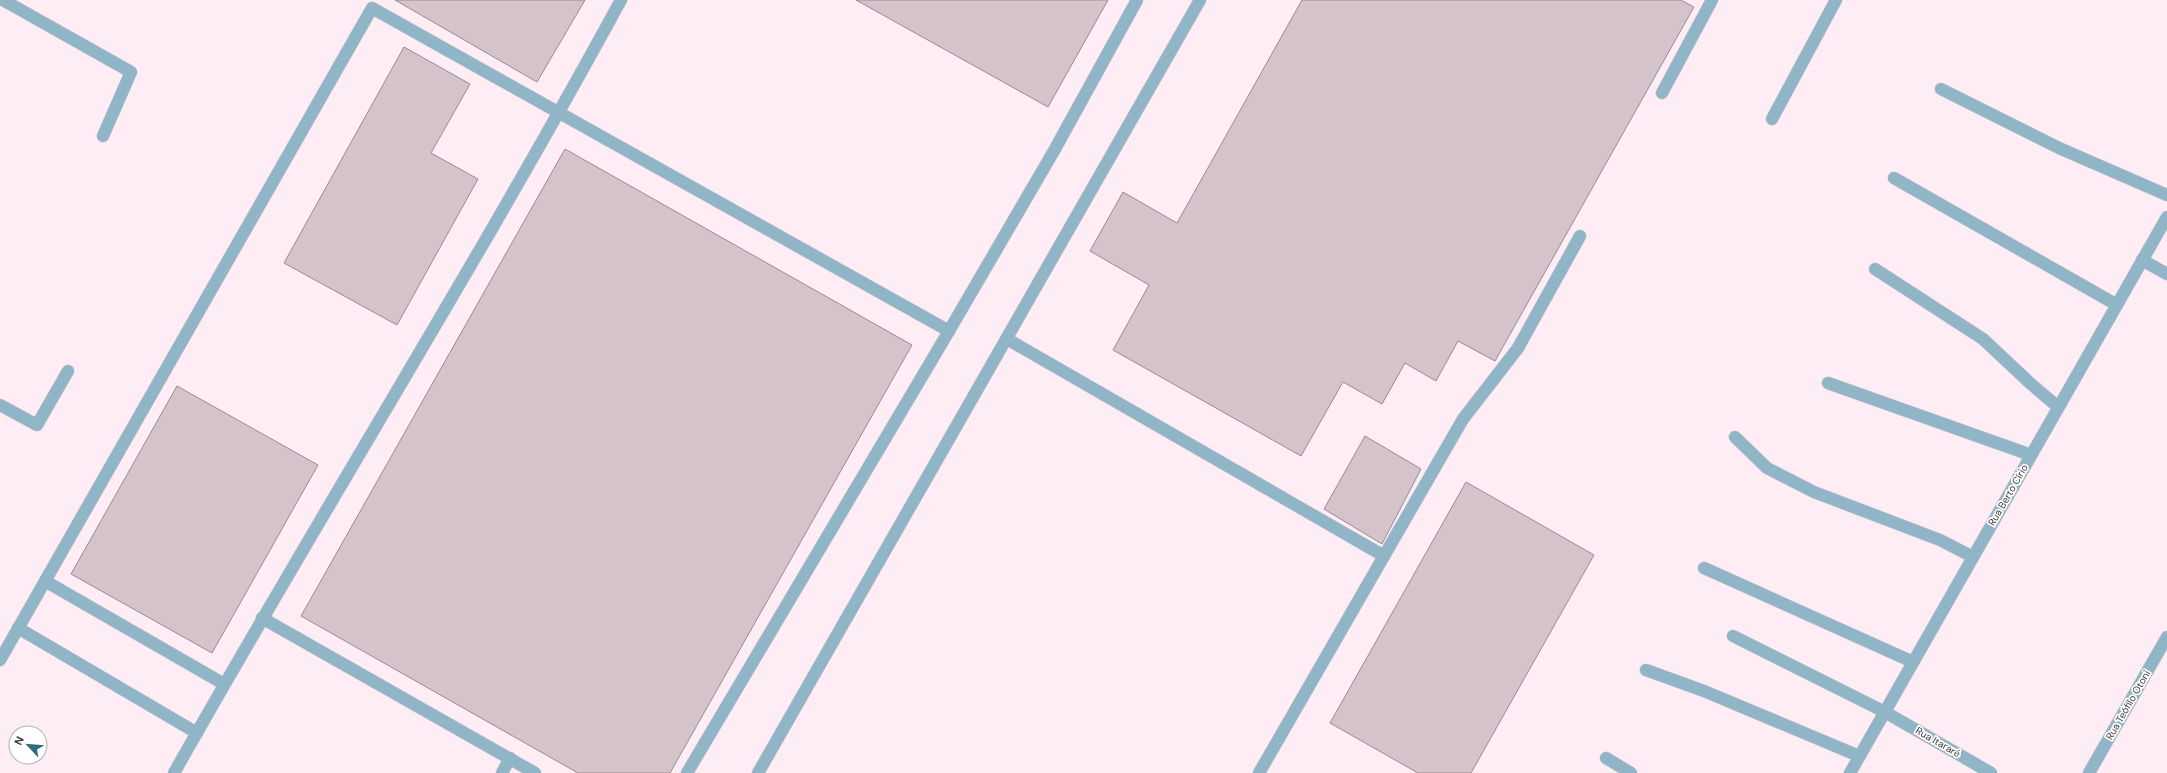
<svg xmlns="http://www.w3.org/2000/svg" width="2167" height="773" font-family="'DM Sans',sans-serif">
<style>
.building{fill:#d4c3cb;stroke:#998a91}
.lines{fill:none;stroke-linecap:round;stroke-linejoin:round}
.minor-casing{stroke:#d8c9d0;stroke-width:13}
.minor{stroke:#90b5c7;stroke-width:12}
.labels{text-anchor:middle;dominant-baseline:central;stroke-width:3.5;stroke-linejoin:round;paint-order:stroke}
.street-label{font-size:10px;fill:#40393c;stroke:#fff}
</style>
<rect width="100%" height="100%" fill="#feedf5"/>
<g class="building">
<polygon points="395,0 585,0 537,82"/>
<polygon points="856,0 1108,0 1048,107"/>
<polygon points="1302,0 1681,0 1694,7 1495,361 1458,341 1436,381 1405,363 1382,404 1343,382 1301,456 1113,350 1149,285 1090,251 1123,192 1177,223"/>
<polygon points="404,47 470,84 431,153 478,179 397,325 284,263"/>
<polygon points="565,149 912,345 670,773 578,773 301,616"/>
<polygon points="177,386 318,465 212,653 71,574"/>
<polygon points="1365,436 1421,469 1382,544 1324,509"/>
<polygon points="1466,482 1594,555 1471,773 1418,773 1330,723"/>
</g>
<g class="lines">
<g class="minor-casing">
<g id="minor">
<polyline points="3,0 131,72 103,136"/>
<polyline points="1941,89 2059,148 2167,195"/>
<polyline points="1662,93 1712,0"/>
<polyline points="1772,119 1836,0"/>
<polyline points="1894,178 2117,305"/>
<polyline points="2142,260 2167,274"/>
<polyline points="1875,269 1983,339 2031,384 2058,407"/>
<polyline points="1007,339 1384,556 1259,773"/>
<polyline points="1828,383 2031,455"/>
<polyline points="0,405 37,425 68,371"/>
<polyline points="1735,437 1767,468 1814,492 1940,540 1973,557"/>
<polyline points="1384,556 1463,419 1518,348 1580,236"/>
<polyline points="1704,568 1913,662"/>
<polyline points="45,581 224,684"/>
<polyline points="262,618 535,773"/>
<polyline points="18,628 197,733"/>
<polyline points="1733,636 1885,712 1991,773"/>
<polyline points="0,660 372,8 949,331"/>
<polyline points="1646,670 1704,691 1859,756"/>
<polyline points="1606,758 1631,773"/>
<path d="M174,773C320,514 479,261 621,0"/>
<polyline points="502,773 510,758"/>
<polyline points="687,773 949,331 1055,149 1137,0"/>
<polyline points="758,773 1200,0"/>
<polyline points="1850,773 2167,217"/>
<polyline points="2089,773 2167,637"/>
</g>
</g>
<use href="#minor" class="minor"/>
</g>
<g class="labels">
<g class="street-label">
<text transform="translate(2008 495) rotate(-60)">Rua Berto Círio</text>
<text transform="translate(2128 705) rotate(-60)">Rua Teófilo Otoni</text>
<text transform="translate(1938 742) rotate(30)">Rua Itararé</text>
</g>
</g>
<g transform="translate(28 745) rotate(296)"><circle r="19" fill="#ffffff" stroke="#b3b0b1"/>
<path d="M0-3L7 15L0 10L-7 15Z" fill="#306b83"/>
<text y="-6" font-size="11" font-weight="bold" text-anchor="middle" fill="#40393c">N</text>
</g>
</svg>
